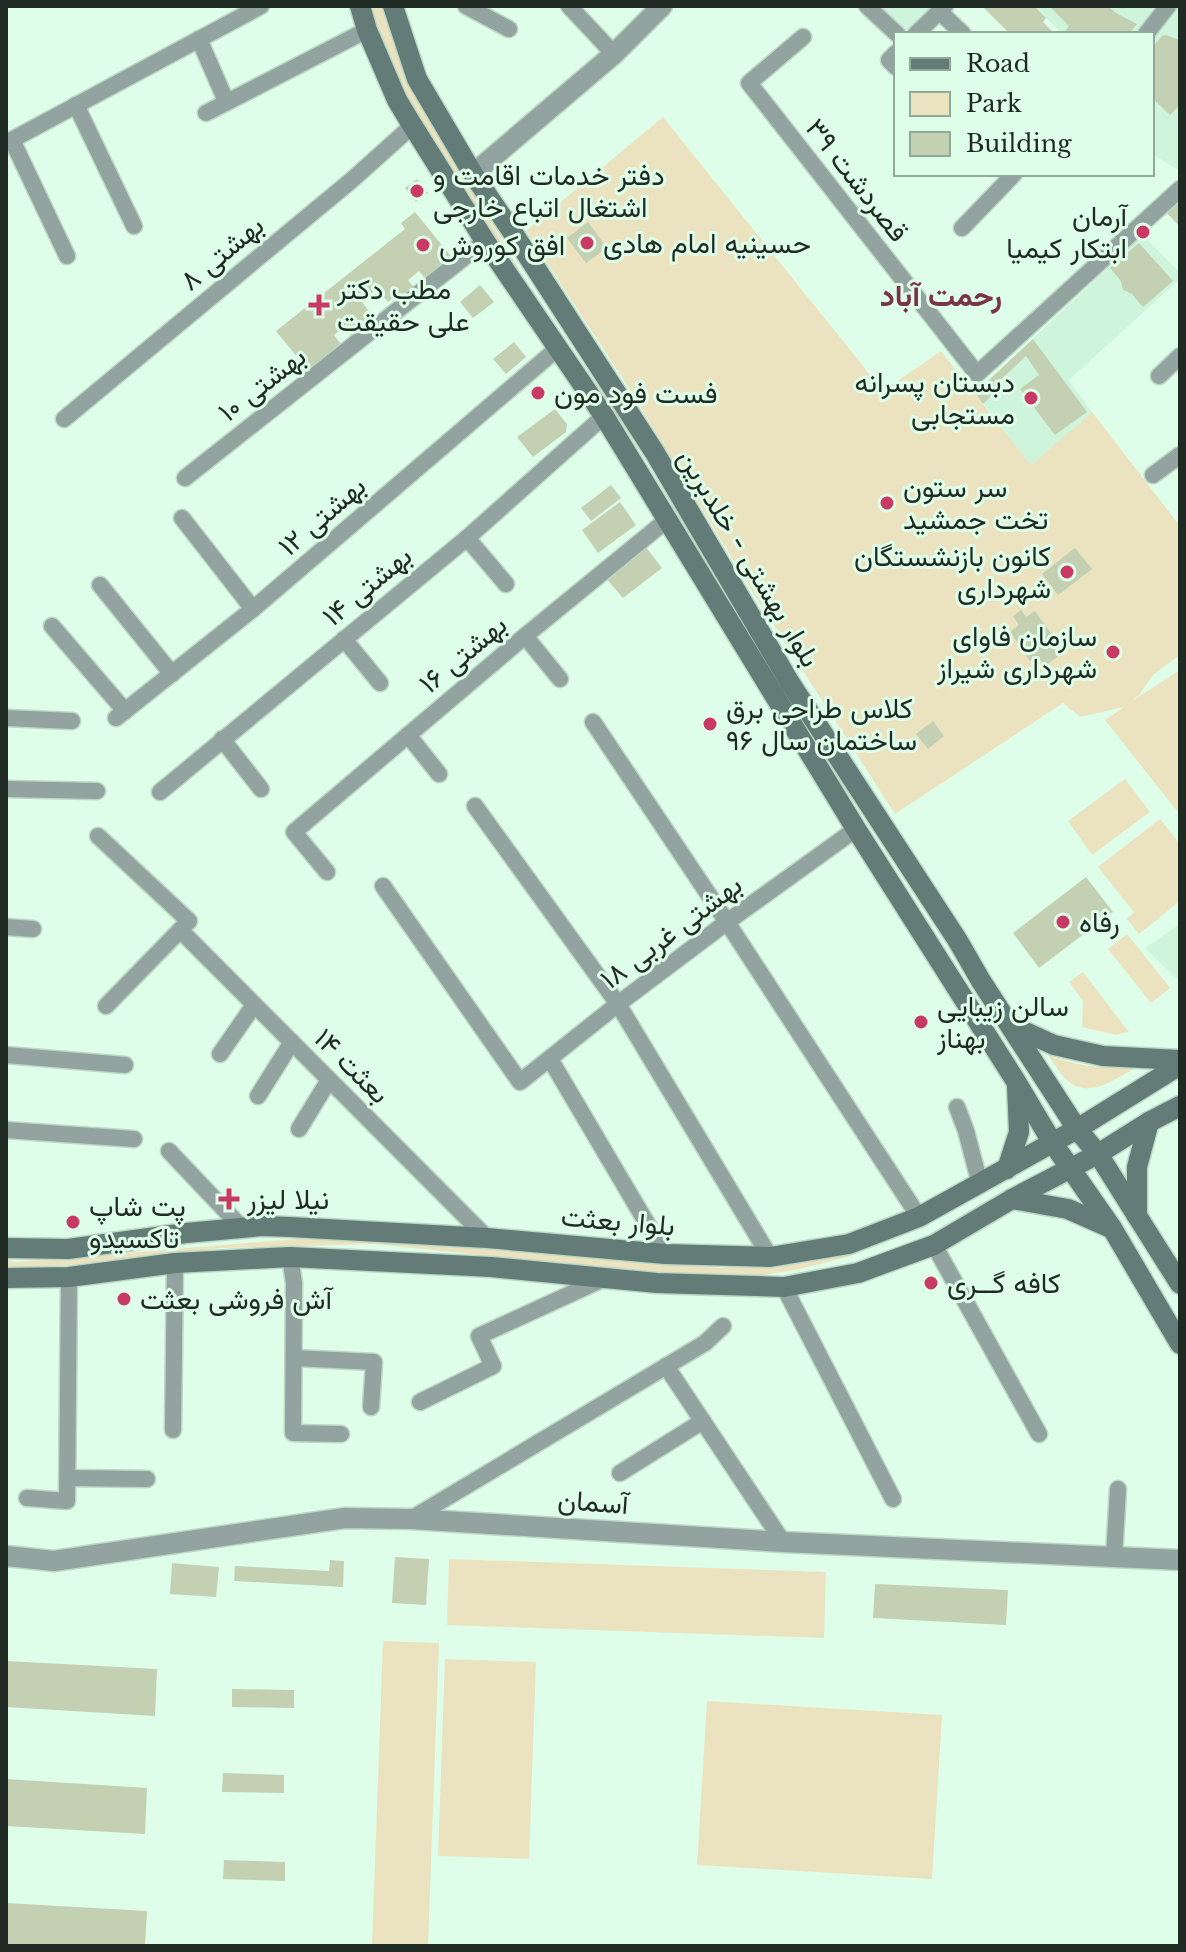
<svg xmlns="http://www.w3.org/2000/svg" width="1186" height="1952" font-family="'Libre Baskerville',Vazirmatn,serif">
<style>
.built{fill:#cef5db}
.green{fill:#ebe3c0}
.building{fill:#c3d0b2}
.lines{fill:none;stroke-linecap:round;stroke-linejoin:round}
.minor-casing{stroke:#bcd8c5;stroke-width:19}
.tertiary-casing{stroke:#bcd8c5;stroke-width:23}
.secondary-casing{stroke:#bcd8c5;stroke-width:23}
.minor{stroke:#92a3a0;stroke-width:16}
.tertiary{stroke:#92a3a0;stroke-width:20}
.secondary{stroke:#637c78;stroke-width:20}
.poi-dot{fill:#c83a64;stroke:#dffee9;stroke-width:3}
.labels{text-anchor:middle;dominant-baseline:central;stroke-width:6;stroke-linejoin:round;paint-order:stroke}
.poi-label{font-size:28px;fill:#1f2a22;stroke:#dffee9;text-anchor:start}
.street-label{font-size:28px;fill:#1f2a22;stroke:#dffee9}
.neighbourhood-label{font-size:30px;font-weight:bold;fill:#7b3445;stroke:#dffee9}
</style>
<rect width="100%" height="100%" fill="#dffee9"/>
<g class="built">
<polygon points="869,6 939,6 911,34 897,34"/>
<polygon points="1034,6 1180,6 1180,171 1152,154 1152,34 1062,34"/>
<polygon points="1143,235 1180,273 1180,279 1069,380 1092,412 1031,466 975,393"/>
<polygon points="1180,924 1180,982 1145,948"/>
</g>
<g class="green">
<polygon points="369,6 385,6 400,63 443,141 521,272 483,225 411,119"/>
<polygon points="663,117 883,391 941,351 1031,465 1092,412 1180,526 1180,655 1153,675 1140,694 1132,701 1180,670 1180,815 1105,720 1124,707 1080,717 1063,703 895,814 753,593 627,385 526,231"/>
<polygon points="1125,779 1150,812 1092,855 1068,821"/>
<polygon points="1160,819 1180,844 1180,901 1139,934 1127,919 1134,912 1098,867"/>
<polygon points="1127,934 1170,988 1151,1003 1108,949"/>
<polygon points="1083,972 1129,1032 1116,1035 1082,1027 1083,1001 1069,982"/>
<path d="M1048,1055C1081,1067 1104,1070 1139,1066C1118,1077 1090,1100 1068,1081C1060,1074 1054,1063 1048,1055Z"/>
<polygon points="308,1238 382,1238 721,1268 786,1263 850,1251 851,1256 800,1269 757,1276 715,1277 597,1267 374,1244 222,1248 86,1264 6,1268 6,1260 17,1262"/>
<polygon points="449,1559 826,1572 824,1638 447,1625"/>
<polygon points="383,1641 439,1643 428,1946 372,1946"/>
<polygon points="445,1659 536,1662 529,1859 438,1856"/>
<polygon points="707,1701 942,1715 932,1879 697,1865"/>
</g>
<g class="building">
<polygon points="982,6 1034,6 1046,18 1043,22 1055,34 1010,34"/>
<polygon points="1049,6 1108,6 1116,13 1137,24 1129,34 1063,34 1069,26"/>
<polygon points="1166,35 1180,40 1180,105 1170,115 1152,98 1152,47 1162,36"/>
<polygon points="417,179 428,193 416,202 405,188"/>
<polygon points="1180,198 1180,227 1166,212"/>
<polygon points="415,212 454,260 427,281 419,271 408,280 415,289 401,301 396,295 388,302 377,289 361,301 372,315 364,321 368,326 353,338 344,327 334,335 343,347 310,373 276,331 405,229 401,223"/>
<polygon points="588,222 607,248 586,263 567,238"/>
<polygon points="1139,243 1173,281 1143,307 1132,294 1123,290 1121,281 1110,268"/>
<polygon points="480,285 494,302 473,318 460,302"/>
<polygon points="1033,339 1087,412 1055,435 1020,389 1039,375 1026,356 991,389 994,393 983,404 975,393"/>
<polygon points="514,342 526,357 506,374 493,359"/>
<polygon points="555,409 567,424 566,432 533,457 517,437"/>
<polygon points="611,485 621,498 591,521 581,508"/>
<polygon points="620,502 636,525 598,553 582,530"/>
<polygon points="645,546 662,568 623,598 605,577"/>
<polygon points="1075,548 1092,569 1058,595 1042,574"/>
<polygon points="1021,610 1026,617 1035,611 1058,643 1054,646 1060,655 1045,666 1037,656 1030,661 1010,632 1019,625 1013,616"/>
<polygon points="933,721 944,736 928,749 916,734"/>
<polygon points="1086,877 1113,912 1039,968 1013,933"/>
<polygon points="395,1557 429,1559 426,1605 392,1603"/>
<polygon points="330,1560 344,1561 343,1587 234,1581 235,1566 329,1571"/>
<polygon points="172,1563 219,1567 216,1597 170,1594"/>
<polygon points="875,1584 1008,1590 1006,1625 873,1618"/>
<polygon points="6,1661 157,1669 155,1716 6,1707"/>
<polygon points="232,1689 294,1690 294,1708 232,1707"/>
<polygon points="223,1773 284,1775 284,1793 222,1792"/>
<polygon points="6,1779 147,1788 145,1834 6,1826"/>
<polygon points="224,1860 285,1862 285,1881 223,1879"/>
<polygon points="6,1903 147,1911 145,1946 6,1946"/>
</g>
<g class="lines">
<g class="minor-casing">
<g id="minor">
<polyline points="466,6 509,29"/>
<polyline points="569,6 614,54"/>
<polyline points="867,6 897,34"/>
<polyline points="939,11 963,34"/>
<polyline points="916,34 945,6"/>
<polyline points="1146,34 1168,6"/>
<polyline points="803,37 749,83 977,374 1180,189"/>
<polyline points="199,39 226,101"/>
<polyline points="896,53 889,60 896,67"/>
<polyline points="76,105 134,226"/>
<polyline points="206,113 367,30"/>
<polyline points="12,140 67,256"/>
<polyline points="6,143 261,6"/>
<polyline points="962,228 1014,174"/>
<polyline points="1159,376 1180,356"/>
<polyline points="64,419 353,179 412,126"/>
<polyline points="1153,475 1180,455"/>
<polyline points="185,478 485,241"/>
<polyline points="182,518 253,609"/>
<polyline points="467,538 506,584"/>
<polyline points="100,585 172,674"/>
<polyline points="52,626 125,711"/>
<polyline points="525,636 560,679"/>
<polyline points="344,639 380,683"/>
<polyline points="6,718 72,721"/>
<polyline points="116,718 253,609 558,348"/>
<polyline points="593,722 727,922 919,1217"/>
<polyline points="408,735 439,774"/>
<polyline points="222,739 261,789"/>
<polyline points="6,789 97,791"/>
<polyline points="160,792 467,538 604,416"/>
<polyline points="475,806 618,1004 770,1257"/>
<polyline points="98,836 189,921 106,1006"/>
<polyline points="327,872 294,832 525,636 668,519"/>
<polyline points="383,886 520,1082 618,1004 727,922 856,829"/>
<polyline points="6,927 33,929"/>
<polyline points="180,930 487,1238"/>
<polyline points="220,1054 254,1005"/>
<polyline points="6,1055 125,1065"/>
<polyline points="550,1059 665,1254"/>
<polyline points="258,1096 292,1042"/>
<polyline points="957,1107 966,1131 980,1184"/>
<polyline points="299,1129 329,1080"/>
<polyline points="6,1130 134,1139"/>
<polyline points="169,1151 242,1228"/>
<polyline points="934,1245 1039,1434"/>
<polyline points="290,1257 294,1283 293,1433 341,1434"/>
<polyline points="784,1287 893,1499"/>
<polyline points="295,1358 374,1362 371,1407"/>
<polyline points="666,1366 783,1542"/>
<polyline points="420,1402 493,1366 479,1336 603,1279"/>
<polyline points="173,1430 175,1263"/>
<polyline points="620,1473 703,1421"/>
<polyline points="68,1478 147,1479"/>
<polyline points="27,1498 67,1501 69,1277"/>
<polyline points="411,1519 705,1343 723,1326"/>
<polyline points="1114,1557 1118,1489"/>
</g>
</g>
<g class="tertiary-casing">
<g id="tertiary">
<polyline points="473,174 614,54 662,6"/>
<polyline points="6,1556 54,1561 345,1518 411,1519 783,1542 1180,1560"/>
</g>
</g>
<g class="secondary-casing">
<g id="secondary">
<polyline points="360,6 367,30 397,100 409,120 485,241 604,416 856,829 1017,1083 1052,1142 1112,1228 1180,1344"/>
<polyline points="393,6 417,79 473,174 513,233 655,453 790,683 958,941 981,981 1077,1129 1098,1154 1180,1284"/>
<polyline points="1010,1025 1054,1045 1103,1056 1180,1060"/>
<polyline points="1007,1169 1019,1132 1017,1087"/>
<polyline points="1012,1199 1068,1209 1111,1228"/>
<polyline points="1137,1216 1137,1167 1149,1122"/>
<polyline points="6,1248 68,1249 186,1233 263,1226 290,1227 487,1238 665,1254 770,1257 849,1244 919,1217 1077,1129 1180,1065"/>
<polyline points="6,1278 69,1277 175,1263 290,1257 491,1267 657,1283 784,1287 858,1273 934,1245 1012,1199 1098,1154 1149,1122 1180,1106"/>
</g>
</g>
<use href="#minor" class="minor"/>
<use href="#tertiary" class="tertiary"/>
<use href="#secondary" class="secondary"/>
</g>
<g class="poi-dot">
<circle cx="417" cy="191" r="8"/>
<circle cx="1143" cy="232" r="8"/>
<circle cx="587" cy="243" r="8"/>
<circle cx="423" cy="245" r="8"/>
<path d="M315 293h8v8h8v8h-8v8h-8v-8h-8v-8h8z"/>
<circle cx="538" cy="393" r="8"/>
<circle cx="1031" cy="398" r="8"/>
<circle cx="887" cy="503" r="8"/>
<circle cx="1067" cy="572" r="8"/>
<circle cx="1113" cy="652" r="8"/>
<circle cx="710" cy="724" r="8"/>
<circle cx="1063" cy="922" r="8"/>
<circle cx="921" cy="1022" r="8"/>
<path d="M225 1187h8v8h8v8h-8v8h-8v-8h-8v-8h8z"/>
<circle cx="73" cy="1222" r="8"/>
<circle cx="931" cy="1283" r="8"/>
<circle cx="124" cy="1299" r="8"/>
</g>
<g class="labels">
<g class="poi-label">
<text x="433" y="175">دفتر خدمات اقامت و<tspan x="433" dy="32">اشتغال اتباع خارجی</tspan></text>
<text x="1127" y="216" text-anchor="end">آرمان<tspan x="1127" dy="32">ابتکار کیمیا</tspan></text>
<text x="603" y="243">حسینیه امام هادی</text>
<text x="439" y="245">افق کوروش</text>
<text x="337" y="289">مطب دکتر<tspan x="337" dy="32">علی حقیقت</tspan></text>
<text x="1015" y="382" text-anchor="end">دبستان پسرانه<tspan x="1015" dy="32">مستجابی</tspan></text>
<text x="554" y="393">فست فود مون</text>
<text x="903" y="487">سر ستون<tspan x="903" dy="32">تخت جمشید</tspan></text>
<text x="1051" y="556" text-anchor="end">کانون بازنشستگان<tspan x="1051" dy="32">شهرداری</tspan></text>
<text x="1097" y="636" text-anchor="end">سازمان فاوای<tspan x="1097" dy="32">شهرداری شیراز</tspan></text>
<text x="726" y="708">کلاس طراحی برق<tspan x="726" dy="32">ساختمان سال ۹۶</tspan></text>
<text x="1079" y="922">رفاه</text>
<text x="937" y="1006">سالن زیبایی<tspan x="937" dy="32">بهناز</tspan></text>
<text x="247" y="1199">نیلا لیزر</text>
<text x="89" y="1206">پت شاپ<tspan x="89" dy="32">تاکسیدو</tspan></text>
<text x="947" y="1283">کافه گــری</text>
<text x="140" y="1299">آش فروشی بعثت</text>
</g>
<g class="street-label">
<text transform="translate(857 180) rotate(52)">قصردشت ۳۹</text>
<text transform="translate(222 253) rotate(-40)">۸ بهشتی</text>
<text transform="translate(262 384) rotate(-38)">۱۰ بهشتی</text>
<text transform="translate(322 516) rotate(-41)">۱۲ بهشتی</text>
<text transform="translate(749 558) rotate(59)">بلوار بهشتی - خلدبرین</text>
<text transform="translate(367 586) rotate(-40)">۱۴ بهشتی</text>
<text transform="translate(463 654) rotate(-40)">۱۶ بهشتی</text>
<text transform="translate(671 932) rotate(-37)">بهشتی غربی ۱۸</text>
<text transform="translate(352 1066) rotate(45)">بعثت ۱۴</text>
<text transform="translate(618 1221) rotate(5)">بلوار بعثت</text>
<text transform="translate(593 1502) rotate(4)">آسمان</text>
</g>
<g class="neighbourhood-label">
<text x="941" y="295">رحمت آباد</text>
</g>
</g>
<rect width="1186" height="1952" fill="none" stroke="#1f2a22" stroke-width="16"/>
<rect x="894" y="32" width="260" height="144" fill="#dffee9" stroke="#92a999" stroke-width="2"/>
<rect x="910" y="58" width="40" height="12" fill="#637c78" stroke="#92a999" stroke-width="2"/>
<text x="966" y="72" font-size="24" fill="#1f2a22">Road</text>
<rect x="910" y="92" width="40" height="24" fill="#ebe3c0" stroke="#92a999" stroke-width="2"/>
<text x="966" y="112" font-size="24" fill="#1f2a22">Park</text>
<rect x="910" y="132" width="40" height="24" fill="#c3d0b2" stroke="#92a999" stroke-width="2"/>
<text x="966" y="152" font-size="24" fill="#1f2a22">Building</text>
</svg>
